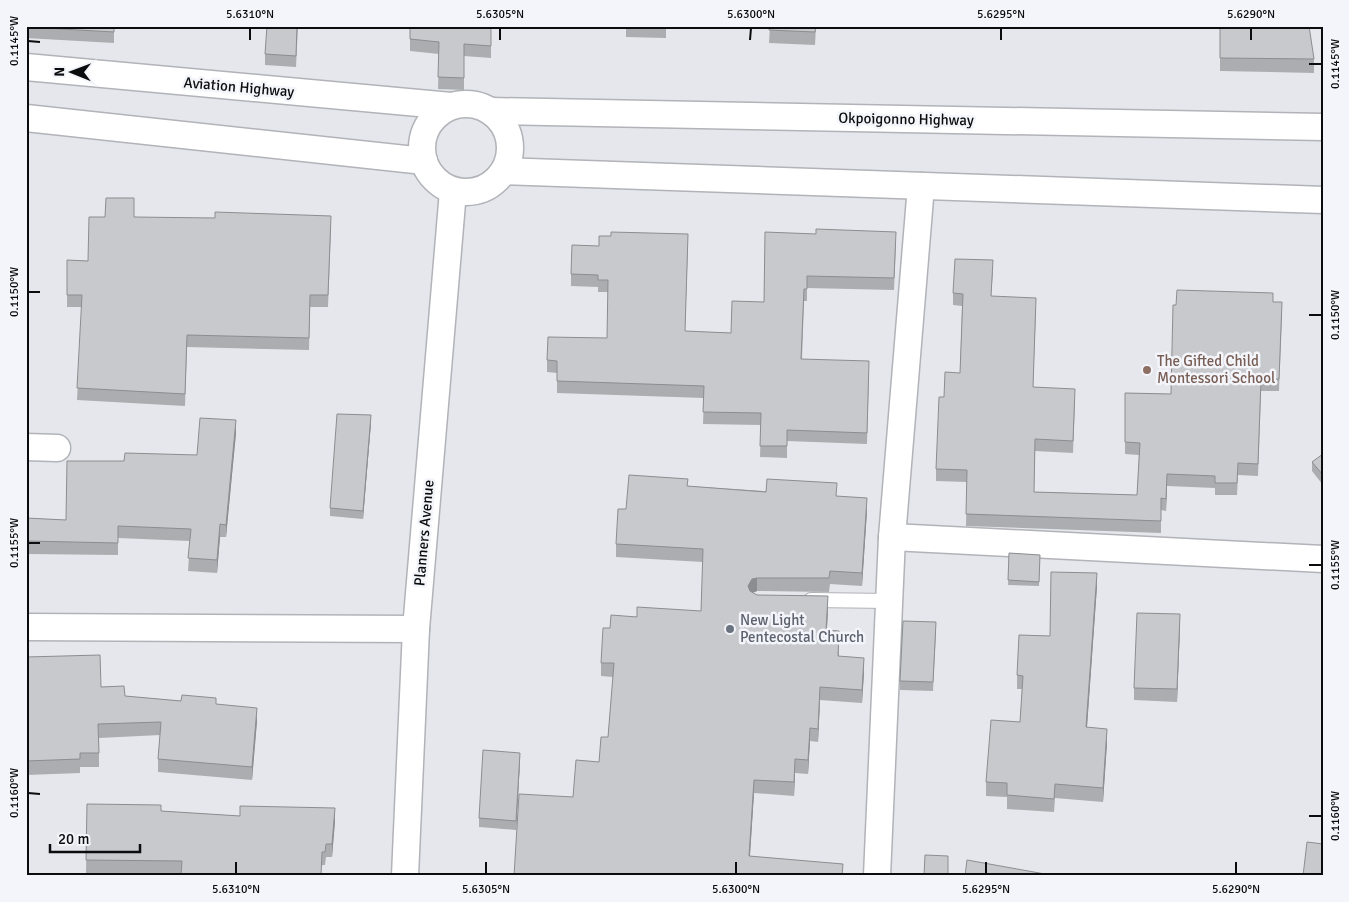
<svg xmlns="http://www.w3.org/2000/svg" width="1349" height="902" font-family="Signika,sans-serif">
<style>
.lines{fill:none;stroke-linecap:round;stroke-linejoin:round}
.service-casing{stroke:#b1b3b8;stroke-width:16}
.minor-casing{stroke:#b1b3b8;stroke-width:29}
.service{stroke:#fff;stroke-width:14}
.minor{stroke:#fff;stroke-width:26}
.wall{fill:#abadb0}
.shaded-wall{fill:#8b8d90}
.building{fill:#c7c9cd;stroke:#8b8d90}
.ticks{fill:none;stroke:#0b0c0d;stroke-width:2}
.education-dot{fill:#8d6e63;stroke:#f3f5fa;stroke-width:2}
.worship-dot{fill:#6b7280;stroke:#f3f5fa;stroke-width:2}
.labels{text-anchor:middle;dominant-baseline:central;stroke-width:5;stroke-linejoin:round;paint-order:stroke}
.street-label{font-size:15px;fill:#0b0c0d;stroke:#f3f5fa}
.education-label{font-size:15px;fill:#785e54;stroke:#f3f5fa;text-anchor:start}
.worship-label{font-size:15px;fill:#5b616d;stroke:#f3f5fa;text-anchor:start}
.neatline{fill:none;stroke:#0b0c0d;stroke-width:2}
.ticks-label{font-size:12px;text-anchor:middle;fill:#0b0c0d}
</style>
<rect width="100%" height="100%" fill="#e6e7ec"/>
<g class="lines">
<g class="service-casing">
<polyline id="service" points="811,600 890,601"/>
</g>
<g class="minor-casing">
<g id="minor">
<polyline points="26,67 451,106"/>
<circle cx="466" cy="148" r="44"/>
<polyline points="490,111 1323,127"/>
<polyline points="26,118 424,161"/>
<polyline points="504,171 1323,200"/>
<polyline points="26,447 57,448"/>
<polyline points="892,537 1323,559"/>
<polyline points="26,627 416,629"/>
<polyline points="405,876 416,629 453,191"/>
<polyline points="877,876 892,537 921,186"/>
</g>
</g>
<use href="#service" class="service"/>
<use href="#minor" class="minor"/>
</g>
<g class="wall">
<polygon points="26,26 114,26 114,43 26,38"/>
<polygon points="298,26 296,67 265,65 265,54"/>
<polygon points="410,26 491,26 491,58 464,56 464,90 438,89 439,54 410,51"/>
<polygon points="626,26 666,26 666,38 626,37"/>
<polygon points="770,26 816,26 815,45 769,43"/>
<polygon points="1220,26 1314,59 1314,73 1220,71"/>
<polygon points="134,217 331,228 328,307 310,307 309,350 187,347 185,406 77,400 82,307 67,307 67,260 88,261"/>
<polygon points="765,232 896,244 894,290 807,288 807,301 804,301 802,359 869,373 867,444 787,441 787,458 760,457 761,425 703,424 704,398 557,393 557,373 547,372 547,360 607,338 608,292 598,292 598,287 571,286 571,274 599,246 688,246 685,331 731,333 764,302"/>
<polygon points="993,272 991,296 1036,310 1033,387 1075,401 1073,453 1035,451 1034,492 1137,495 1139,455 1125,454 1125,393 1171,394 1273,302 1282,314 1279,391 1261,391 1258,476 1238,475 1237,495 1215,495 1215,488 1167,486 1166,511 1161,510 1161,533 966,526 967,482 936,481 936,469 944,397 960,373 962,306 953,305 953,293"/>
<polygon points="371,423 363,519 330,516 330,508"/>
<polygon points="236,433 226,537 220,537 217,573 188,571 190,541 118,538 118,555 28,554 27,559 26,559 26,518 66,520 124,461 197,455"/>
<polygon points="1323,454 1323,485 1312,471 1312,462"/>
<polygon points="688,486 837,496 867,511 862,586 830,584 829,592 757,591 752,593 757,595 828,609 827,630 839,645 839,656 864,672 862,703 820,700 818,742 810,741 808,774 795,773 794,796 754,793 750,856 843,876 514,876 573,797 599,762 608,737 613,677 601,676 601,663 610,628 637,617 701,611 703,562 616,557 616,544 626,509"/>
<polygon points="1009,553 1040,555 1039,586 1008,585"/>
<polygon points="1097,586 1087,727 1107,743 1103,802 1055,798 1054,812 1007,809 1007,797 986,796 986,782 1020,722 1022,689 1017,689 1017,675 1050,636"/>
<polygon points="1180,626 1177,702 1134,700 1134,688"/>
<polygon points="936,632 933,691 900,690 900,681"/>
<polygon points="26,657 125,696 216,704 257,721 252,780 158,772 158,759 160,735 99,738 99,767 80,767 80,773 26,775"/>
<polygon points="520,762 516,830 479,827 479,818"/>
<polygon points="87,804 161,811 240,816 335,821 332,857 326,857 325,865 181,874 86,873"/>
</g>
<g class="shaded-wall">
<polygon points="371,415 371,423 363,519 363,511"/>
<polygon points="236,420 236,433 226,537 226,525"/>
<polygon points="1167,474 1167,486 1166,511 1166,499"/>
<polygon points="867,498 867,511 862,586 862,573"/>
<polygon points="220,524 220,537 217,573 217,560"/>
<polygon points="1097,573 1097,586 1086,741 1086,727"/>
<polygon points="757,578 757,591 752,593 748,599 748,586 752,579"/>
<polygon points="828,596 828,609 826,644 826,630"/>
<polygon points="1180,614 1180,626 1177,702 1177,689"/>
<polygon points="864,658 864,672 862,703 862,690"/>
<polygon points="820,687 820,700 818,742 818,729"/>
<polygon points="257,708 257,721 252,780 252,767"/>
<polygon points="810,728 810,741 808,774 808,760"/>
<polygon points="1107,729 1107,743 1103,802 1103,788"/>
<polygon points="520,753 520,762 516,830 516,821"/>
<polygon points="795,759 795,773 794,796 794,782"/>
<polygon points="754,780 754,793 749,869 749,856"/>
<polygon points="335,808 335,821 332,857 332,844"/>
</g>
<g class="building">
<polygon points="26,26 114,26 114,32 26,27"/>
<polygon points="267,26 297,26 296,56 265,54"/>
<polygon points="410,26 491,26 491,46 464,44 464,78 438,77 439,42 410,39"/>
<polygon points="770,26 816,26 815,32 769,30"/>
<polygon points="1220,26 1309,26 1314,59 1220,58"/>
<polygon points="106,198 134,198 134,217 215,218 215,212 331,216 328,295 310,295 309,338 187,335 185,394 77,388 82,295 67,295 67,260 88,261 89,217 105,217"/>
<polygon points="816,229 896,232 894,278 807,276 807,289 804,289 801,359 869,361 867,433 787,430 787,446 760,446 761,413 703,412 704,386 557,381 557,361 547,360 548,337 607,338 608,280 598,280 598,275 571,274 572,245 599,246 599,236 611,236 611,232 688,234 685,331 731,333 732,301 764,302 765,232 816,234"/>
<polygon points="955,259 993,260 991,296 1036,298 1033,387 1075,389 1073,441 1035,439 1034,492 1137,495 1140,443 1125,442 1125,393 1171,394 1173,305 1176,305 1177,290 1273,293 1273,302 1282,302 1279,379 1261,379 1258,464 1238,463 1237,483 1215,483 1215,476 1167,474 1166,499 1161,498 1161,521 966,514 967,470 936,469 939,397 944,397 945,372 960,373 963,294 953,293"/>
<polygon points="337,414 371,415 363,511 330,508"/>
<polygon points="200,418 236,420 226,525 220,524 217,560 188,558 191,529 118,526 118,543 28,541 27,546 26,546 26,518 66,520 67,461 124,461 125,453 197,455"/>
<polygon points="1323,454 1323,475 1312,462"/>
<polygon points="629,475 688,479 687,486 766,492 767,479 837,483 836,496 867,498 862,573 830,571 829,578 757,578 752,579 748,586 750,591 757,595 828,596 826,630 839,631 838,656 864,658 862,690 820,687 818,729 810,728 808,760 795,759 794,782 754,780 749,856 843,864 842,876 514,876 519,794 573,797 576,760 599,762 601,737 608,737 614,663 601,663 603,628 610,628 611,615 637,617 637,607 701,611 703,549 616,544 618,509 626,509"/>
<polygon points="1009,553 1040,555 1039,582 1008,580"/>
<polygon points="1051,572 1097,573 1086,727 1107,729 1103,788 1055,784 1054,799 1007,795 1007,783 986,782 991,720 1020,722 1023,676 1017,675 1019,635 1050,636"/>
<polygon points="1137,613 1180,614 1177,689 1134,688"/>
<polygon points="903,621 936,622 933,682 900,681"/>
<polygon points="100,655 101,687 124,686 125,696 181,701 182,695 216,698 216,704 257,708 252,767 158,759 161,722 98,724 99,753 80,753 80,759 26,761 26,657"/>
<polygon points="483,750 520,753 516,821 479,818"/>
<polygon points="87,804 161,805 161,811 240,816 240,806 335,808 332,844 326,844 325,852 322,852 321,876 181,876 182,861 86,860"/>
<polygon points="1307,842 1323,844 1323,876 1303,876"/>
<polygon points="925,855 948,856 948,876 924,876"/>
<polygon points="967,860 1045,874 1110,876 965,876"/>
</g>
<path class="ticks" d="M250,40V28M500,40V28M750,40L751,28M1001,40V28M1251,40V28M28,41L40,42M1309,64H1322M28,292H40M1309,315H1322M28,543H40M1309,565H1322M28,793L40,794M1309,816H1322M236,874V862M486,874V862M736,874V862M986,874V862M1236,874V862"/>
<circle class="education-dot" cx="1147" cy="370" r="5"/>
<circle class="worship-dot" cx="730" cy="629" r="5"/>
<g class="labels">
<g class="street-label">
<text transform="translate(239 87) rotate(5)">Aviation Highway</text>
<text transform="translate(906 119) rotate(1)">Okpoigonno Highway</text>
<text transform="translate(424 533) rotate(-85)">Planners Avenue</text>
</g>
<g class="education-label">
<text x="1157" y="361">The Gifted Child<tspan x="1157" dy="17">Montessori School</tspan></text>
</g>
<g class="worship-label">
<text x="740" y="620">New Light<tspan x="740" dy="17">Pentecostal Church</tspan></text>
</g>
</g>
<rect width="1349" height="902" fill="none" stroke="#f3f5fa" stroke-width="55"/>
<g transform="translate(72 72) rotate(271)" stroke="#f3f5fa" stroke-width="4" paint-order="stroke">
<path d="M0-4L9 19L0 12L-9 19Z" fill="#0b0c0d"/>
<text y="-8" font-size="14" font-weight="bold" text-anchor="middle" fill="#0b0c0d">N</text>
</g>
<path d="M50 844v8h90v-8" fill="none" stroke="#0b0c0d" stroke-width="2.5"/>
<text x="58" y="844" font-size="15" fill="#0b0c0d" stroke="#f3f5fa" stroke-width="4" paint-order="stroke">20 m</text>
<rect x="28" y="28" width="1294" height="846" class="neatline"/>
<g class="ticks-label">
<text x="250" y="18">5.6310°N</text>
<text x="500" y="18">5.6305°N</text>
<text x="751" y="18">5.6300°N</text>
<text x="1001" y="18">5.6295°N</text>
<text x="1251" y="18">5.6290°N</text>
<text transform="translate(14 41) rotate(-90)" y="4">0.1145°W</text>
<text transform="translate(1335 64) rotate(-90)" y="4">0.1145°W</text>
<text transform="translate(14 292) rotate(-90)" y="4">0.1150°W</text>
<text transform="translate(1335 315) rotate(-90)" y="4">0.1150°W</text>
<text transform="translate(14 543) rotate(-90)" y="4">0.1155°W</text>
<text transform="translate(1335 565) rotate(-90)" y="4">0.1155°W</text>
<text transform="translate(14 793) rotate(-90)" y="4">0.1160°W</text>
<text transform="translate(1335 816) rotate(-90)" y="4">0.1160°W</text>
<text x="236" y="893">5.6310°N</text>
<text x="486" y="893">5.6305°N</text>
<text x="736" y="893">5.6300°N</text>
<text x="986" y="893">5.6295°N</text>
<text x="1236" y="893">5.6290°N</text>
</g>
</svg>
